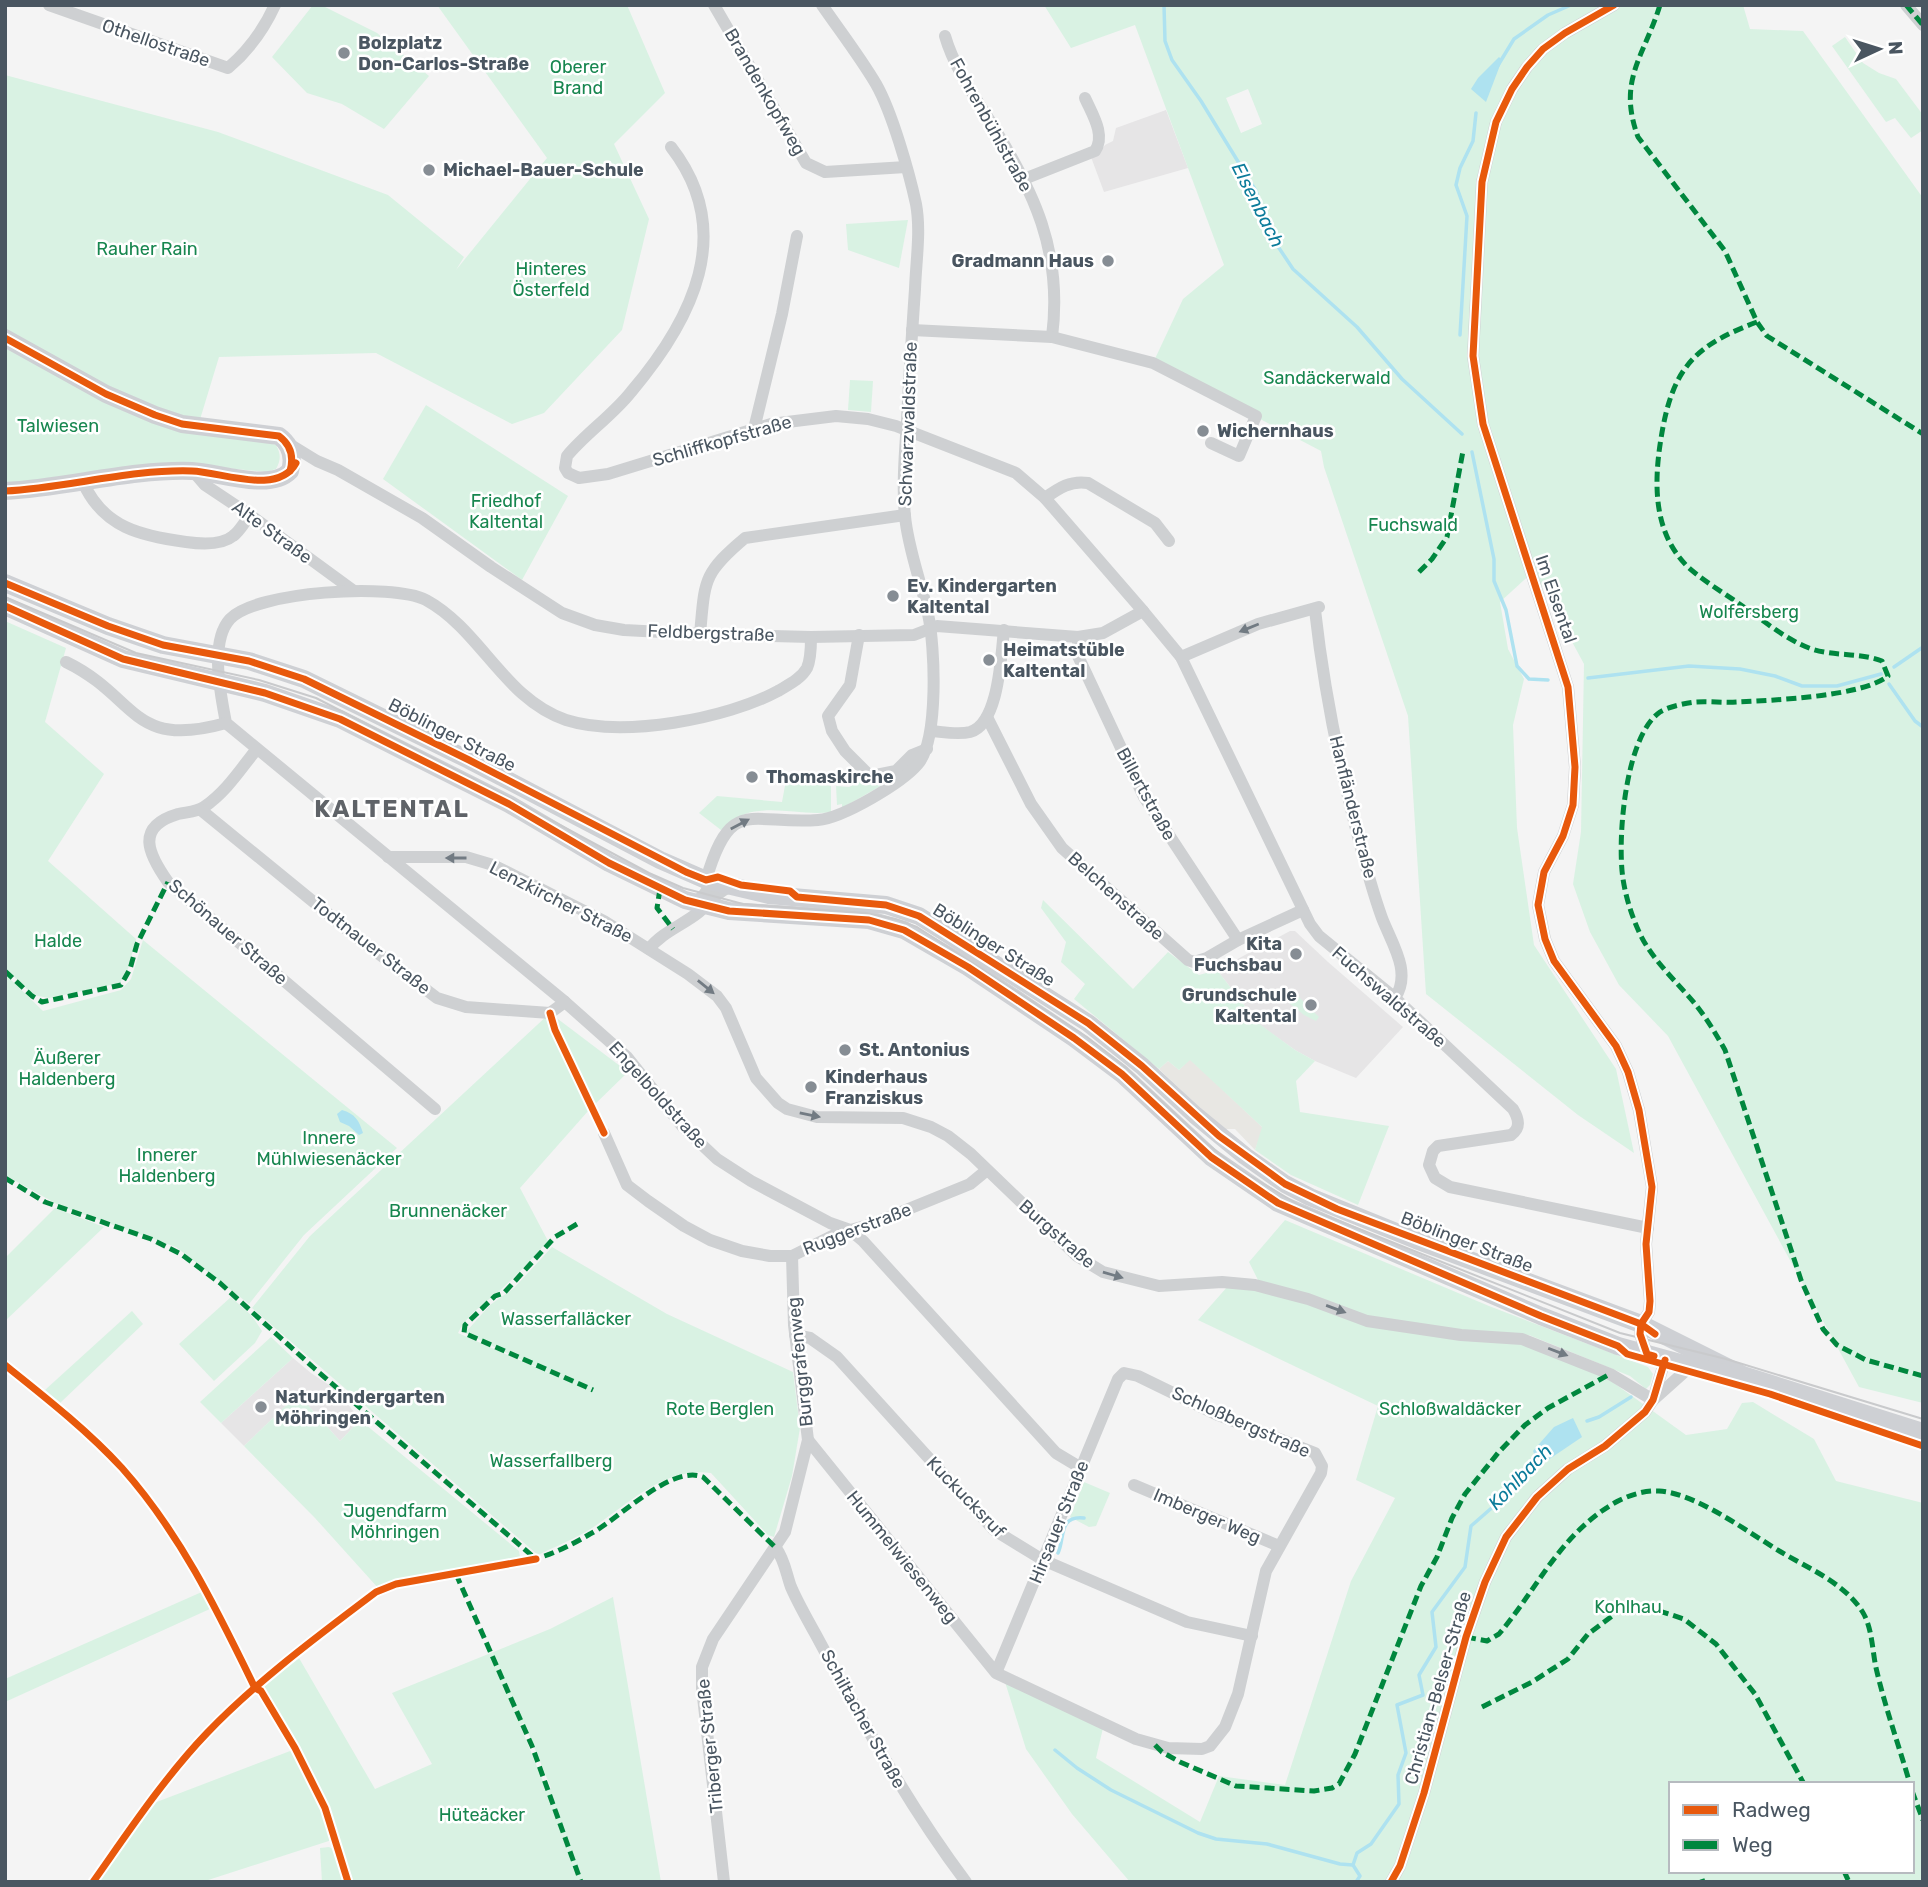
<svg xmlns="http://www.w3.org/2000/svg" width="1928" height="1887" font-family="Rubik,sans-serif">
<style>
.commercial{fill:#e8e7e3}
.education{fill:#e6e5e6}
.green{fill:#d9f2e3;fill-rule:evenodd}
.water{fill:#aee2f0}
.lines{fill:none;stroke-linecap:round;stroke-linejoin:round}
.stream{stroke:#aee2f0;stroke-width:3.5}
.minor{stroke:#ced0d2;stroke-width:12}
.secondary{stroke:#ced0d4;stroke-width:18}
.tram{stroke:#c9cacc;stroke-width:2}
.quiet{stroke:#00873e;stroke-width:5;stroke-dasharray:10 5;stroke-linecap:butt}
.cycleway-casing{stroke:#fff;stroke-width:11}
.cycleway{stroke:#e8590c;stroke-width:7}
.oneway{fill:#727b83}
.poi-dot{fill:#868d94;stroke:#fff;stroke-width:2.5}
.labels{text-anchor:middle;dominant-baseline:central;stroke-width:5;stroke-linejoin:round;paint-order:stroke}
.street-label{font-size:18px;fill:#4a5661;stroke:#fff}
.poi-label{font-size:18px;font-weight:bold;fill:#4a5661;stroke:#fff;text-anchor:start}
.park-label{font-size:18px;fill:#17864f;stroke:#fff}
.water-label{font-size:19px;font-style:italic;fill:#0c7c9b;stroke:#fff}
.district-label{font-size:24px;font-weight:bold;letter-spacing:2px;fill:#5f6368;stroke:#fff}
</style>
<rect width="100%" height="100%" fill="#f4f4f4"/>
<polygon class="commercial" points="1190,1059 1263,1128 1255,1150 1235,1129 1225,1129 1200,1108 1159,1069 1168,1061 1179,1070"/>
<g class="education">
<polygon points="1166,110 1188,168 1104,192 1091,157 1099,153 1105,145 1113,141 1116,128"/>
<polygon points="1290,931 1295,931 1328,962 1403,1027 1356,1078 1315,1061 1295,1050 1271,1033 1258,1023 1217,970"/>
<polygon points="293,1358 311,1373 338,1391 360,1420 340,1441 298,1394 244,1446 221,1423"/>
</g>
<g class="green">
<polygon points="313,5 321,5 377,33 429,76 384,129 342,104 307,93 272,57"/>
<path d="M437,5H627L665,93L614,144L649,219L622,330L544,413L512,424L376,353L219,357L198,426L276,445C281,454 281,460 276,469L266,472L195,465L5,486V75L218,132L388,195L464,257L456,270L547,158Z"/>
<path d="M1044,5H1743L1750,29L1803,31L1923,198V1403L1859,1387L1668,1036L1619,985L1590,932L1573,884L1581,832L1584,664L1534,571L1500,602L1508,649L1524,679L1513,725L1517,828L1534,945L1616,1069L1634,1153L1578,1115L1426,994L1408,716L1324,467L1321,451L1153,363L1183,299L1224,265L1135,25L1071,48ZM1248,89L1262,124L1241,133L1226,98Z"/>
<polygon points="1845,37 1863,63 1879,73 1896,79 1923,115 1923,130 1911,138 1895,118 1886,122 1832,46"/>
<polygon points="908,220 899,268 848,250 846,224"/>
<polygon points="850,380 873,381 871,412 848,410"/>
<polygon points="426,405 568,496 522,580 383,479"/>
<polygon points="5,621 66,648 45,722 104,774 48,861 136,939 128,969 120,983 49,998 33,995 5,968"/>
<polygon points="892,776 893,779 842,808 842,804 837,805 836,786 849,787 868,778"/>
<path d="M786,780L831,786V812C803,816 772,805 745,814C737,817 729,825 721,830L699,813L717,796L782,802Z"/>
<polygon points="1043,900 1133,989 1168,952 1199,975 1217,970 1258,1023 1295,1050 1315,1061 1296,1081 1300,1112 1389,1126 1358,1205 1291,1175 1255,1150 1262,1127 1190,1060 1179,1070 1168,1061 1159,1069 1074,999 1085,984 1061,962 1066,942 1041,908"/>
<polygon points="143,940 397,1148 304,1235 249,1304 176,1247 62,1207 5,1175 5,974 43,1011 121,990 131,979"/>
<polygon points="1297,995 1319,1017 1316,1021 1304,1015 1289,1003"/>
<path d="M550,1013L628,1072L589,1110L520,1188L548,1241C535,1255 523,1269 509,1282C491,1300 470,1310 458,1333L558,1377L465,1333L490,1305L514,1288L552,1247L667,1314L793,1372L800,1428L792,1476L774,1537L768,1535L711,1473C663,1467 629,1504 592,1528C575,1539 556,1546 538,1555L252,1308L310,1236Z"/>
<polygon points="55,1208 104,1227 5,1321 5,1258"/>
<path d="M1285,1220L1489,1306L1648,1367L1653,1374L1650,1385L1646,1389L1630,1376L1529,1335L1460,1331L1519,1343L1600,1373L1686,1435L1727,1429L1742,1403L1753,1402L1814,1439L1836,1481L1923,1503V1882H1130L1072,1814L1026,1749L1005,1682L1103,1728L1096,1758L1200,1822L1219,1776L1285,1785L1351,1581L1395,1498L1356,1480L1378,1406L1198,1320L1228,1286L1258,1280L1249,1262ZM1671,1784H1912V1871H1671Z"/>
<polygon points="231,1297 252,1316 262,1331 255,1343 214,1381 179,1344"/>
<polygon points="132,1311 143,1324 60,1403 45,1390"/>
<polygon points="271,1337 293,1358 221,1423 200,1402"/>
<polygon points="298,1394 340,1441 360,1420 519,1551 520,1557 401,1579 379,1589 315,1518 244,1446"/>
<polygon points="1084,1482 1110,1493 1096,1526 1089,1527 1070,1517"/>
<polygon points="204,1591 212,1608 5,1702 5,1679"/>
<path d="M613,1597L661,1882H351L338,1838L202,1882H98L154,1803L298,1748L264,1687L299,1658L375,1789L432,1764L392,1693L550,1629ZM524,1723L551,1788L547,1791L520,1725Z"/>
<polygon points="329,1847 335,1850 344,1882 322,1882 320,1848"/>
</g>
<g class="water">
<polygon points="1499,57 1502,60 1486,102 1471,89 1478,78"/>
<path d="M342,1110C355,1114 359,1120 363,1133L359,1135L349,1126L340,1122L337,1114Z"/>
<polygon points="1573,1418 1582,1437 1548,1460 1536,1458 1533,1451 1554,1427"/>
</g>
<g class="lines">
<g class="stream">
<polyline points="1164,5 1165,41 1172,60 1201,101 1256,191 1273,239 1293,269 1357,327 1402,379 1462,434"/>
<polyline points="1497,67 1514,39 1548,15 1571,5"/>
<polyline points="1460,335 1467,216 1456,185 1460,168 1473,141 1476,113"/>
<polyline points="1472,452 1494,559 1494,581 1506,610 1517,666 1529,679 1548,680"/>
<polyline points="1894,667 1923,647"/>
<polyline points="1588,678 1689,666 1740,669 1775,676 1802,686 1837,686 1881,674"/>
<polyline points="1889,684 1915,721 1923,727"/>
<polyline points="1587,1421 1599,1417 1631,1397"/>
<path d="M1058,1553C1065,1539 1058,1515 1084,1518"/>
<polyline points="1055,1750 1077,1768 1111,1790 1198,1833 1216,1839 1267,1844 1340,1864 1353,1865"/>
<polyline points="1356,1882 1360,1876 1353,1865 1357,1853 1371,1844 1399,1804 1398,1775 1406,1753 1397,1705 1423,1695 1419,1675 1436,1647 1432,1612 1465,1567 1471,1526 1519,1484 1539,1455"/>
</g>
<g class="minor">
<path d="M49,5L228,68C248,51 264,29 275,5"/>
<polyline points="714,5 806,163 825,172 906,167"/>
<polyline points="1614,5 1565,33 1543,49 1527,67 1512,89 1496,122 1482,182 1473,356 1483,424 1568,687 1575,767 1573,805 1563,836 1544,872 1538,905 1545,939 1554,961 1616,1046 1628,1072 1639,1110 1652,1187 1646,1244 1650,1301 1649,1312 1641,1324 1640,1334 1647,1354"/>
<polyline points="1906,5 1923,25"/>
<path d="M945,36C954,67 973,94 990,121C1034,191 1063,252 1052,337"/>
<path d="M671,147C737,232 692,320 631,392C612,416 586,433 567,456L565,468L568,473L579,478L608,474L771,424L836,416L868,419L896,426L1016,473L1045,498L1143,611L1181,657L1310,924L1319,936L1395,998L1513,1109C1519,1119 1521,1128 1511,1135L1438,1146L1433,1151L1429,1165L1435,1178L1450,1187L1648,1228"/>
<path d="M1024,179L1095,151C1106,135 1092,114 1085,98"/>
<polyline points="912,330 1052,337 1153,363 1256,416 1239,456 1211,443"/>
<polyline points="754,429 782,314 797,236"/>
<polyline points="286,442 317,461 338,470 422,518 491,567 562,613 595,625 624,630 700,634 811,637 914,635 937,626 1078,637 1103,633 1143,611"/>
<polyline points="193,471 205,485 250,515 354,591"/>
<path d="M83,482C103,528 142,536 186,542C200,544 221,546 233,536C240,531 245,521 250,515"/>
<path d="M1045,498C1059,488 1071,480 1088,483L1155,523L1169,541"/>
<path d="M1315,610C1323,682 1337,754 1355,825C1363,856 1371,888 1382,918C1392,944 1412,972 1395,998"/>
<path d="M700,634C705,581 702,574 745,538L905,515"/>
<polyline points="859,635 850,685 828,716 832,731 845,751 868,774 876,775 896,771 912,755 927,749"/>
<path d="M811,637C811,647 811,659 807,668C801,679 788,685 778,691C726,719 623,738 566,720C504,699 481,630 426,600C392,583 256,591 230,619C209,642 221,696 226,723L565,1002L627,1057L683,1127L717,1159L751,1181L830,1223L850,1230L863,1241L1056,1453L1081,1468"/>
<polyline points="1078,637 1078,656 1144,797 1238,940"/>
<polyline points="1181,657 1258,624 1319,607"/>
<path d="M66,662C138,697 130,750 226,723"/>
<polyline points="987,717 1031,804 1062,848 1188,960 1194,962 1207,958 1238,940 1303,910"/>
<path d="M931,731C943,732 958,735 970,732C999,724 1001,655 1004,630"/>
<path d="M256,750C240,770 226,792 204,807C197,812 187,812 178,814C134,827 149,855 168,882L435,1109"/>
<polyline points="201,810 354,935 437,998 466,1007 550,1013 565,1002"/>
<polyline points="388,857 466,857 493,865 604,921 688,974 717,996 726,1008 756,1078 778,1103 787,1109 817,1117 903,1118 931,1127 948,1136 971,1154 1077,1256 1103,1272 1159,1286 1222,1282 1255,1285 1308,1299 1367,1321 1461,1335 1522,1339 1610,1374 1653,1400"/>
<path d="M692,902C701,899 706,895 709,885L706,880C731,795 750,825 818,820C843,818 902,783 918,764C939,739 935,646 928,614C921,581 908,549 905,516C902,485 905,452 907,421C909,377 912,333 915,289C916,261 921,231 916,204C909,172 892,112 876,84C860,57 840,31 822,5"/>
<path d="M649,949C662,932 683,925 699,912C710,903 717,891 731,887"/>
<polyline points="604,1133 627,1185 648,1201 684,1226 710,1240 742,1251 770,1256 792,1256 836,1234 869,1225 970,1184 987,1170"/>
<polyline points="795,1335 810,1338 837,1357 994,1530 1043,1560 1187,1622 1252,1636"/>
<polyline points="1653,1400 1691,1366"/>
<polyline points="808,1440 996,1673 1136,1739 1168,1748 1202,1749 1210,1746 1225,1727 1238,1694 1266,1571 1321,1473 1322,1466 1315,1453 1218,1415 1138,1376 1124,1373 1118,1379 996,1673"/>
<polyline points="1134,1485 1279,1546"/>
<path d="M776,1548C785,1561 786,1573 791,1587C798,1603 807,1619 816,1635C861,1719 908,1805 966,1882"/>
<polyline points="724,1882 702,1688 702,1667 713,1639 785,1532 808,1440 794,1325 792,1256"/>
<polyline points="1391,1882 1400,1866 1424,1793 1466,1637 1485,1582 1506,1537 1537,1497 1568,1469 1605,1446 1645,1412 1653,1400 1665,1360 1670,1358"/>
</g>
<g class="secondary">
<path d="M5,338L106,394L155,415L182,424L279,436C291,445 294,457 290,471C270,492 218,472 192,471C129,469 67,488 5,491"/>
<polyline points="5,583 108,626 163,645 249,661 304,679 469,760 660,860 706,880 769,895 886,905 919,916 1088,1023 1142,1066 1195,1115 1245,1156 1285,1184 1310,1197 1416,1240 1641,1324 1743,1375 1923,1432"/>
<polyline points="5,606 123,659 265,693 340,719 509,804 609,863 685,900 729,911 869,920 904,930 968,967 1074,1038 1122,1074 1211,1157 1278,1203 1541,1316 1618,1346 1691,1366 1725,1373"/>
</g>
<polyline class="tram" points="5,597 136,653 259,680 316,698 499,792 649,873 683,888 743,904 866,913 895,919 917,927 1087,1037 1124,1066 1204,1141 1237,1168 1299,1205 1620,1333 1726,1359 1923,1419"/>
<g class="quiet">
<path d="M1660,5C1644,57 1617,80 1638,137L1725,251L1757,322L1767,336L1923,434"/>
<polyline points="1906,5 1923,25"/>
<path d="M1757,322C1699,344 1675,364 1663,427C1654,475 1650,531 1689,568C1705,582 1724,593 1741,605C1763,620 1785,639 1809,648C1833,657 1859,652 1882,661L1888,676C1861,697 1774,700 1738,702C1724,703 1709,701 1695,702C1686,703 1667,707 1660,712C1625,736 1617,840 1623,879C1626,898 1632,917 1640,934C1653,961 1678,983 1696,1005C1707,1019 1716,1034 1725,1050L1801,1280L1823,1329L1837,1345L1866,1360L1923,1376"/>
<polyline points="1419,572 1432,559 1447,537 1463,451"/>
<polyline points="660,889 657,908 673,929"/>
<polyline points="5,971 32,996 42,1002 121,985 130,969 137,944 168,882"/>
<polyline points="5,1178 45,1202 151,1239 181,1254 220,1283 315,1369 536,1559"/>
<polyline points="577,1224 555,1237 504,1293 495,1296 465,1325 464,1333 593,1390"/>
<path d="M530,1560C550,1556 573,1544 590,1534C618,1520 671,1464 703,1477L776,1548"/>
<polyline points="456,1574 532,1746 581,1882"/>
<path d="M1466,1637L1487,1641L1499,1634C1538,1588 1561,1532 1618,1501C1630,1495 1645,1490 1659,1491C1696,1493 1749,1533 1781,1552C1808,1568 1844,1583 1862,1611C1873,1628 1872,1653 1877,1672C1886,1710 1899,1746 1910,1784"/>
<polyline points="1482,1707 1532,1682 1568,1659 1588,1634 1620,1610 1650,1608 1684,1619 1716,1644 1755,1694 1804,1784"/>
<polyline points="1155,1745 1162,1752 1180,1762 1236,1786 1314,1791 1332,1788 1339,1784 1355,1754 1421,1586 1437,1557 1452,1518 1465,1494 1498,1453 1525,1425 1548,1408 1610,1374"/>
<polyline points="1912,1791 1923,1820"/>
<polyline points="1844,1871 1849,1882"/>
<polyline points="1702,1879 1703,1882"/>
</g>
<g class="cycleway-casing">
<g id="cycleway">
<polyline points="1614,5 1565,33 1543,49 1527,67 1512,89 1496,122 1482,182 1473,356 1483,424 1568,687 1575,767 1573,805 1563,836 1544,872 1538,905 1545,939 1554,961 1616,1046 1628,1072 1639,1110 1652,1187 1646,1244 1650,1301 1649,1312 1641,1324 1640,1334 1647,1354 1654,1356"/>
<path d="M5,338L106,394L155,415L182,424L279,436C291,445 294,457 290,471"/>
<path d="M5,491C67,488 129,469 192,471C222,472 278,496 296,463"/>
<polyline points="5,583 108,626 163,645 249,661 304,679 469,760 686,872 706,880 718,877 741,885 790,891 797,897 886,905 919,916 1088,1023 1142,1066 1219,1136 1285,1184 1337,1209 1641,1324 1655,1334"/>
<polyline points="5,606 123,659 265,693 340,719 509,804 609,863 685,900 729,911 869,920 904,930 968,967 1074,1038 1122,1074 1211,1157 1278,1203 1541,1316 1618,1346 1627,1354 1770,1394 1923,1446"/>
<polyline points="550,1013 555,1030 604,1133"/>
<path d="M5,1365C45,1397 87,1430 122,1468C180,1533 217,1610 255,1688L261,1691L295,1748L325,1808L348,1882"/>
<path d="M93,1882C129,1831 164,1778 207,1733C258,1680 318,1636 376,1592L396,1584L536,1559"/>
<polyline points="1391,1882 1400,1866 1424,1793 1466,1637 1485,1582 1506,1537 1537,1497 1568,1469 1605,1446 1645,1412 1653,1400 1665,1360"/>
</g>
</g>
<use href="#cycleway" class="cycleway"/>
</g>
<defs><path id="oneway-solid" d="M-6-.8H1V-3.2L6.5 0L1 3.2V.8H-6Z" transform="scale(1.75)"/></defs>
<g class="oneway">
<use href="#oneway-solid" transform="translate(1249 628) rotate(158)"/>
<use href="#oneway-solid" transform="translate(740 824) rotate(-28)"/>
<use href="#oneway-solid" transform="translate(456 858) rotate(180)"/>
<use href="#oneway-solid" transform="translate(706 987) rotate(39)"/>
<use href="#oneway-solid" transform="translate(810 1115) rotate(12)"/>
<use href="#oneway-solid" transform="translate(1113 1275) rotate(16)"/>
<use href="#oneway-solid" transform="translate(1336 1309) rotate(20)"/>
<use href="#oneway-solid" transform="translate(1558 1352) rotate(21)"/>
</g>
<g class="poi-dot">
<circle cx="344" cy="53" r="7"/>
<circle cx="429" cy="170" r="7"/>
<circle cx="1108" cy="261" r="7"/>
<circle cx="1203" cy="431" r="7"/>
<circle cx="893" cy="596" r="7"/>
<circle cx="989" cy="660" r="7"/>
<circle cx="752" cy="777" r="7"/>
<circle cx="1296" cy="954" r="7"/>
<circle cx="1311" cy="1005" r="7"/>
<circle cx="845" cy="1050" r="7"/>
<circle cx="811" cy="1087" r="7"/>
<circle cx="261" cy="1407" r="7"/>
</g>
<g class="labels">
<g class="street-label">
<text transform="translate(156 43) rotate(19)">Othellostraße</text>
<text transform="translate(765 92) rotate(60)">Brandenkopfweg</text>
<text transform="translate(991 125) rotate(61)">Fohrenbühlstraße</text>
<text transform="translate(908 424) rotate(-88)">Schwarzwaldstraße</text>
<text transform="translate(722 441) rotate(-16)">Schliffkopfstraße</text>
<text transform="translate(272 532) rotate(36)">Alte Straße</text>
<text transform="translate(1556 599) rotate(71)">Im Elsental</text>
<text transform="translate(711 633) rotate(2)">Feldbergstraße</text>
<text transform="translate(452 735) rotate(27)">Böblinger Straße</text>
<text transform="translate(1146 794) rotate(61)">Billertstraße</text>
<text transform="translate(1353 807) rotate(76)">Hanfländerstraße</text>
<text transform="translate(1116 896) rotate(42)">Belchenstraße</text>
<text transform="translate(561 902) rotate(27)">Lenzkircher Straße</text>
<text transform="translate(228 932) rotate(41)">Schönauer Straße</text>
<text transform="translate(994 945) rotate(32)">Böblinger Straße</text>
<text transform="translate(371 946) rotate(38)">Todtnauer Straße</text>
<text transform="translate(1389 997) rotate(41)">Fuchswaldstraße</text>
<text transform="translate(658 1095) rotate(48)">Engelboldstraße</text>
<text transform="translate(857 1229) rotate(-21)">Ruggerstraße</text>
<text transform="translate(1057 1234) rotate(41)">Burgstraße</text>
<text transform="translate(1467 1242) rotate(21)">Böblinger Straße</text>
<text transform="translate(800 1362) rotate(-96)">Burggrafenweg</text>
<text transform="translate(1241 1422) rotate(24)">Schloßbergstraße</text>
<text transform="translate(966 1497) rotate(46)">Kuckucksruf</text>
<text transform="translate(1207 1516) rotate(23)">Imberger Weg</text>
<text transform="translate(1059 1522) rotate(-68)">Hirsauer Straße</text>
<text transform="translate(902 1557) rotate(51)">Hummelwiesenweg</text>
<text transform="translate(1438 1688) rotate(-74)">Christian-Belser-Straße</text>
<text transform="translate(863 1719) rotate(61)">Schiltacher Straße</text>
<text transform="translate(710 1746) rotate(-96)">Triberger Straße</text>
</g>
<g class="poi-label">
<text x="358" y="43">Bolzplatz<tspan x="358" dy="21">Don-Carlos-Straße</tspan></text>
<text x="443" y="170">Michael-Bauer-Schule</text>
<text x="1094" y="261" text-anchor="end">Gradmann Haus</text>
<text x="1217" y="431">Wichernhaus</text>
<text x="907" y="586">Ev. Kindergarten<tspan x="907" dy="21">Kaltental</tspan></text>
<text x="1003" y="650">Heimatstüble<tspan x="1003" dy="21">Kaltental</tspan></text>
<text x="766" y="777">Thomaskirche</text>
<text x="1282" y="944" text-anchor="end">Kita<tspan x="1282" dy="21">Fuchsbau</tspan></text>
<text x="1297" y="995" text-anchor="end">Grundschule<tspan x="1297" dy="21">Kaltental</tspan></text>
<text x="859" y="1050">St. Antonius</text>
<text x="825" y="1077">Kinderhaus<tspan x="825" dy="21">Franziskus</tspan></text>
<text x="275" y="1397">Naturkindergarten<tspan x="275" dy="21">Möhringen</tspan></text>
</g>
<g class="park-label">
<text x="578" y="67">Oberer<tspan x="578" dy="21">Brand</tspan></text>
<text x="147" y="249">Rauher Rain</text>
<text x="551" y="269">Hinteres<tspan x="551" dy="21">Österfeld</tspan></text>
<text x="1327" y="378">Sandäckerwald</text>
<text x="58" y="426">Talwiesen</text>
<text x="506" y="501">Friedhof<tspan x="506" dy="21">Kaltental</tspan></text>
<text x="1413" y="525">Fuchswald</text>
<text x="1749" y="612">Wolfersberg</text>
<text x="58" y="941">Halde</text>
<text x="67" y="1058">Äußerer<tspan x="67" dy="21">Haldenberg</tspan></text>
<text x="329" y="1138">Innere<tspan x="329" dy="21">Mühlwiesenäcker</tspan></text>
<text x="167" y="1155">Innerer<tspan x="167" dy="21">Haldenberg</tspan></text>
<text x="448" y="1211">Brunnenäcker</text>
<text x="566" y="1319">Wasserfalläcker</text>
<text x="720" y="1409">Rote Berglen</text>
<text x="1450" y="1409">Schloßwaldäcker</text>
<text x="551" y="1461">Wasserfallberg</text>
<text x="395" y="1511">Jugendfarm<tspan x="395" dy="21">Möhringen</tspan></text>
<text x="1628" y="1607">Kohlhau</text>
<text x="482" y="1815">Hüteäcker</text>
</g>
<g class="water-label">
<text transform="translate(1258 205) rotate(63)">Elsenbach</text>
<text transform="translate(1520 1477) rotate(-46)">Kohlbach</text>
</g>
<g class="district-label">
<text x="392" y="809">KALTENTAL</text>
</g>
</g>
<rect width="1928" height="1887" fill="none" stroke="#4a5661" stroke-width="14"/>
<rect x="1669" y="1782" width="245" height="91" fill="#ffffff" stroke="#b7bbc0" stroke-width="2"/>
<rect x="1683" y="1805" width="35" height="10" fill="#e8590c" stroke="#b7bbc0" stroke-width="2"/>
<text x="1732" y="1817" font-size="21" fill="#4a5661">Radweg</text>
<rect x="1683" y="1840" width="35" height="10" fill="#00873e" stroke="#b7bbc0" stroke-width="2"/>
<text x="1732" y="1852" font-size="21" fill="#4a5661">Weg</text>
<g transform="translate(1879 49) rotate(86)" stroke="#ffffff" stroke-width="5" paint-order="stroke">
<path d="M0-5L12 26L0 18L-12 26Z" fill="#4a5661"/>
<text y="-10" font-size="19" font-weight="bold" text-anchor="middle" fill="#4a5661">N</text>
</g>
</svg>
